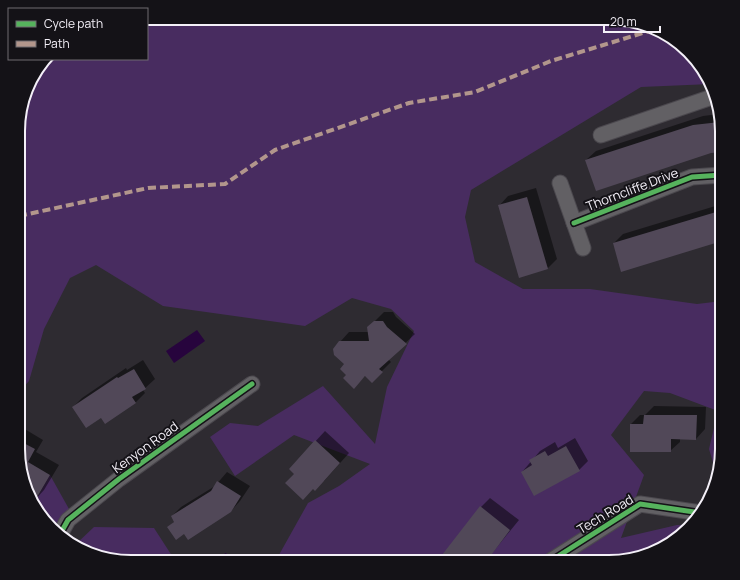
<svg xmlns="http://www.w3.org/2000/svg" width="740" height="580" font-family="Manrope,sans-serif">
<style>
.green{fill:#482c60}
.water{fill:#27043d}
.shadow{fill:#0007}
.building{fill:#514858}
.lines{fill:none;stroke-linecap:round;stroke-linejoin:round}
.minor-casing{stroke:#4b484e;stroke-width:17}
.minor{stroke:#626064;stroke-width:15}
.quiet{stroke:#b2968c;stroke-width:4;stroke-dasharray:8 4;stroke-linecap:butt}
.cycleway-casing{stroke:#141217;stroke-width:8}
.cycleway{stroke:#56b35d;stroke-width:5}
.labels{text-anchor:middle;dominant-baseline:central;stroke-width:4;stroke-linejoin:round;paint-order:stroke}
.street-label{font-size:13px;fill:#f4f0f8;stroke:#141217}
.rim{fill:none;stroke:#f4f0f8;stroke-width:2}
</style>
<rect width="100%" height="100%" fill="#2e2b31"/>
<g class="green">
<polygon points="147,18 616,18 652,27 684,46 711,84 641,87 471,190 465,217 475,262 523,289 590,289 697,304 722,301 722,457 713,492 707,503 716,472 709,449 718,411 670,393 644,391 611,435 644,475 621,538 677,525 692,525 652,553 609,562 275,562 308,503 339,486 370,464 294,435 235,476 210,437 230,423 258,426 323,386 375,444 387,387 414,331 391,309 352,298 305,326 163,306 96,265 70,278 44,329 29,381 18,393 19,116 33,75 46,59 147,59"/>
<polygon points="50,475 69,509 53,530 29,497 35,501"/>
<path d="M94,527L154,528L176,562C141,562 106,564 75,545Z"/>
</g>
<g class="water">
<polygon points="197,330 205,341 174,363 166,351"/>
<polygon points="226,553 231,562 209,562"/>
</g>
<g class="shadow">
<polygon points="719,114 722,131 722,151 586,160 596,151 703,116"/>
<polygon points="536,188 557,259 548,268 499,206 508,196"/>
<polygon points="722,204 722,240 614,243 623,234"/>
<polygon points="384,312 393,312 396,317 415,334 388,359 391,362 372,381 366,375 354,387 347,375 340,342 349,332 368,332 368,328"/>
<polygon points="143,360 155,379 143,390 145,393 136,402 105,422 101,417 73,407 82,398 126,368 127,370"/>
<polygon points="654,406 706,407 705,429 696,439 680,438 680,442 670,451 631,424 640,415 645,415"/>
<polygon points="23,428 43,440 36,452 59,465 44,490 35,500 31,497 30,498 18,457 18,433"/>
<polygon points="325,431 349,453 324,481 296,473 290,469"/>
<polygon points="575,438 588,461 579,470 522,472 540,451 555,442 558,448"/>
<polygon points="227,472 250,486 240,501 231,511 184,533 169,527 175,521 172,516 181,507 215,486"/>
<polygon points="490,498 519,520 485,562 471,555 465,562 481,507"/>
</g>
<g class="building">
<polygon points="720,122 722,152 711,153 596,191 585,160 693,125"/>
<polygon points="527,197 548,269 519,278 498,205"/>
<polygon points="716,212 722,232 722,241 621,272 613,243"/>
<polygon points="374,321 383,321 387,327 407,344 379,369 383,372 372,383 365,376 354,389 343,378 346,375 340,369 344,364 334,355 333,349 339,341 369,341 367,327"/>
<polygon points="134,369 146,389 132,397 136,403 105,424 101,418 86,428 72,407 117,377 118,378"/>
<polygon points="644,415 697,415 696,440 671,439 671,452 630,452 630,424 643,424"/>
<polygon points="18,440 35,449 28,462 50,475 33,504 30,499 18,457"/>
<polygon points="315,440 340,463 315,491 313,489 303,500 285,483 294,474 289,469"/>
<polygon points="566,446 580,471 534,496 521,472 532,465 529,460 545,451 548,456"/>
<polygon points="217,481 241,496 231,512 188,540 184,534 176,540 167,527 174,522 171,516 211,491"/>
<polygon points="480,506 510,530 486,562 478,562 470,555 465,562 451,562 442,555"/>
</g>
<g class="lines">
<g class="minor-casing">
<g id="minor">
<polyline points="601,135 715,96"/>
<polyline points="560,183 583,248"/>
<polyline points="574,223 692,177 722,175"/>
<polyline points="59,536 68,520 119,479 252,384"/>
<polyline points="549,562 640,504 701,513"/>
</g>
</g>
<use href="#minor" class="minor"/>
<polyline class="quiet" points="19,216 148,188 225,184 275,150 409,103 475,92 551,61 656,29"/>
<g class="cycleway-casing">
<g id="cycleway">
<polyline points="574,223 692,177 722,175"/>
<polyline points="59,536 68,520 119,479 252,384"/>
<polyline points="549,562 640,504 701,513"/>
</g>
</g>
<use href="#cycleway" class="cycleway"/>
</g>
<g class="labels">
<g class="street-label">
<text transform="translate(632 189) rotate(-21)">Thorncliffe Drive</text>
<text transform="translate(145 447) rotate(-36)">Kenyon Road</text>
<text transform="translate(605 514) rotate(-31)">Tech Road</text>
</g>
</g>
<path d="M0 0H740V580H0ZM131 25H609A106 106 0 0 1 715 131V449A106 106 0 0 1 609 555H131A106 106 0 0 1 25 449V131A106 106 0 0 1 131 25Z" fill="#141217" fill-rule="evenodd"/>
<path class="rim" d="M131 25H609A106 106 0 0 1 715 131V449A106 106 0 0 1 609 555H131A106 106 0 0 1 25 449V131A106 106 0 0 1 131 25Z"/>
<rect x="8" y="8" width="140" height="52" fill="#141217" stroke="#6e6b71"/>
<rect x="16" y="21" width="20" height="6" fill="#56b35d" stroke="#6e6b71"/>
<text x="44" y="28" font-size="12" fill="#f4f0f8">Cycle path</text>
<rect x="16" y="41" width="20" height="6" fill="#b2968c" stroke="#6e6b71"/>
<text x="44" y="48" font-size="12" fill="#f4f0f8">Path</text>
<path d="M604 26v6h56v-6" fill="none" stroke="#f4f0f8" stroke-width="2"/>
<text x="610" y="26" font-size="12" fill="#f4f0f8" stroke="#141217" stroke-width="3" paint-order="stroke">20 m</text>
</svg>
